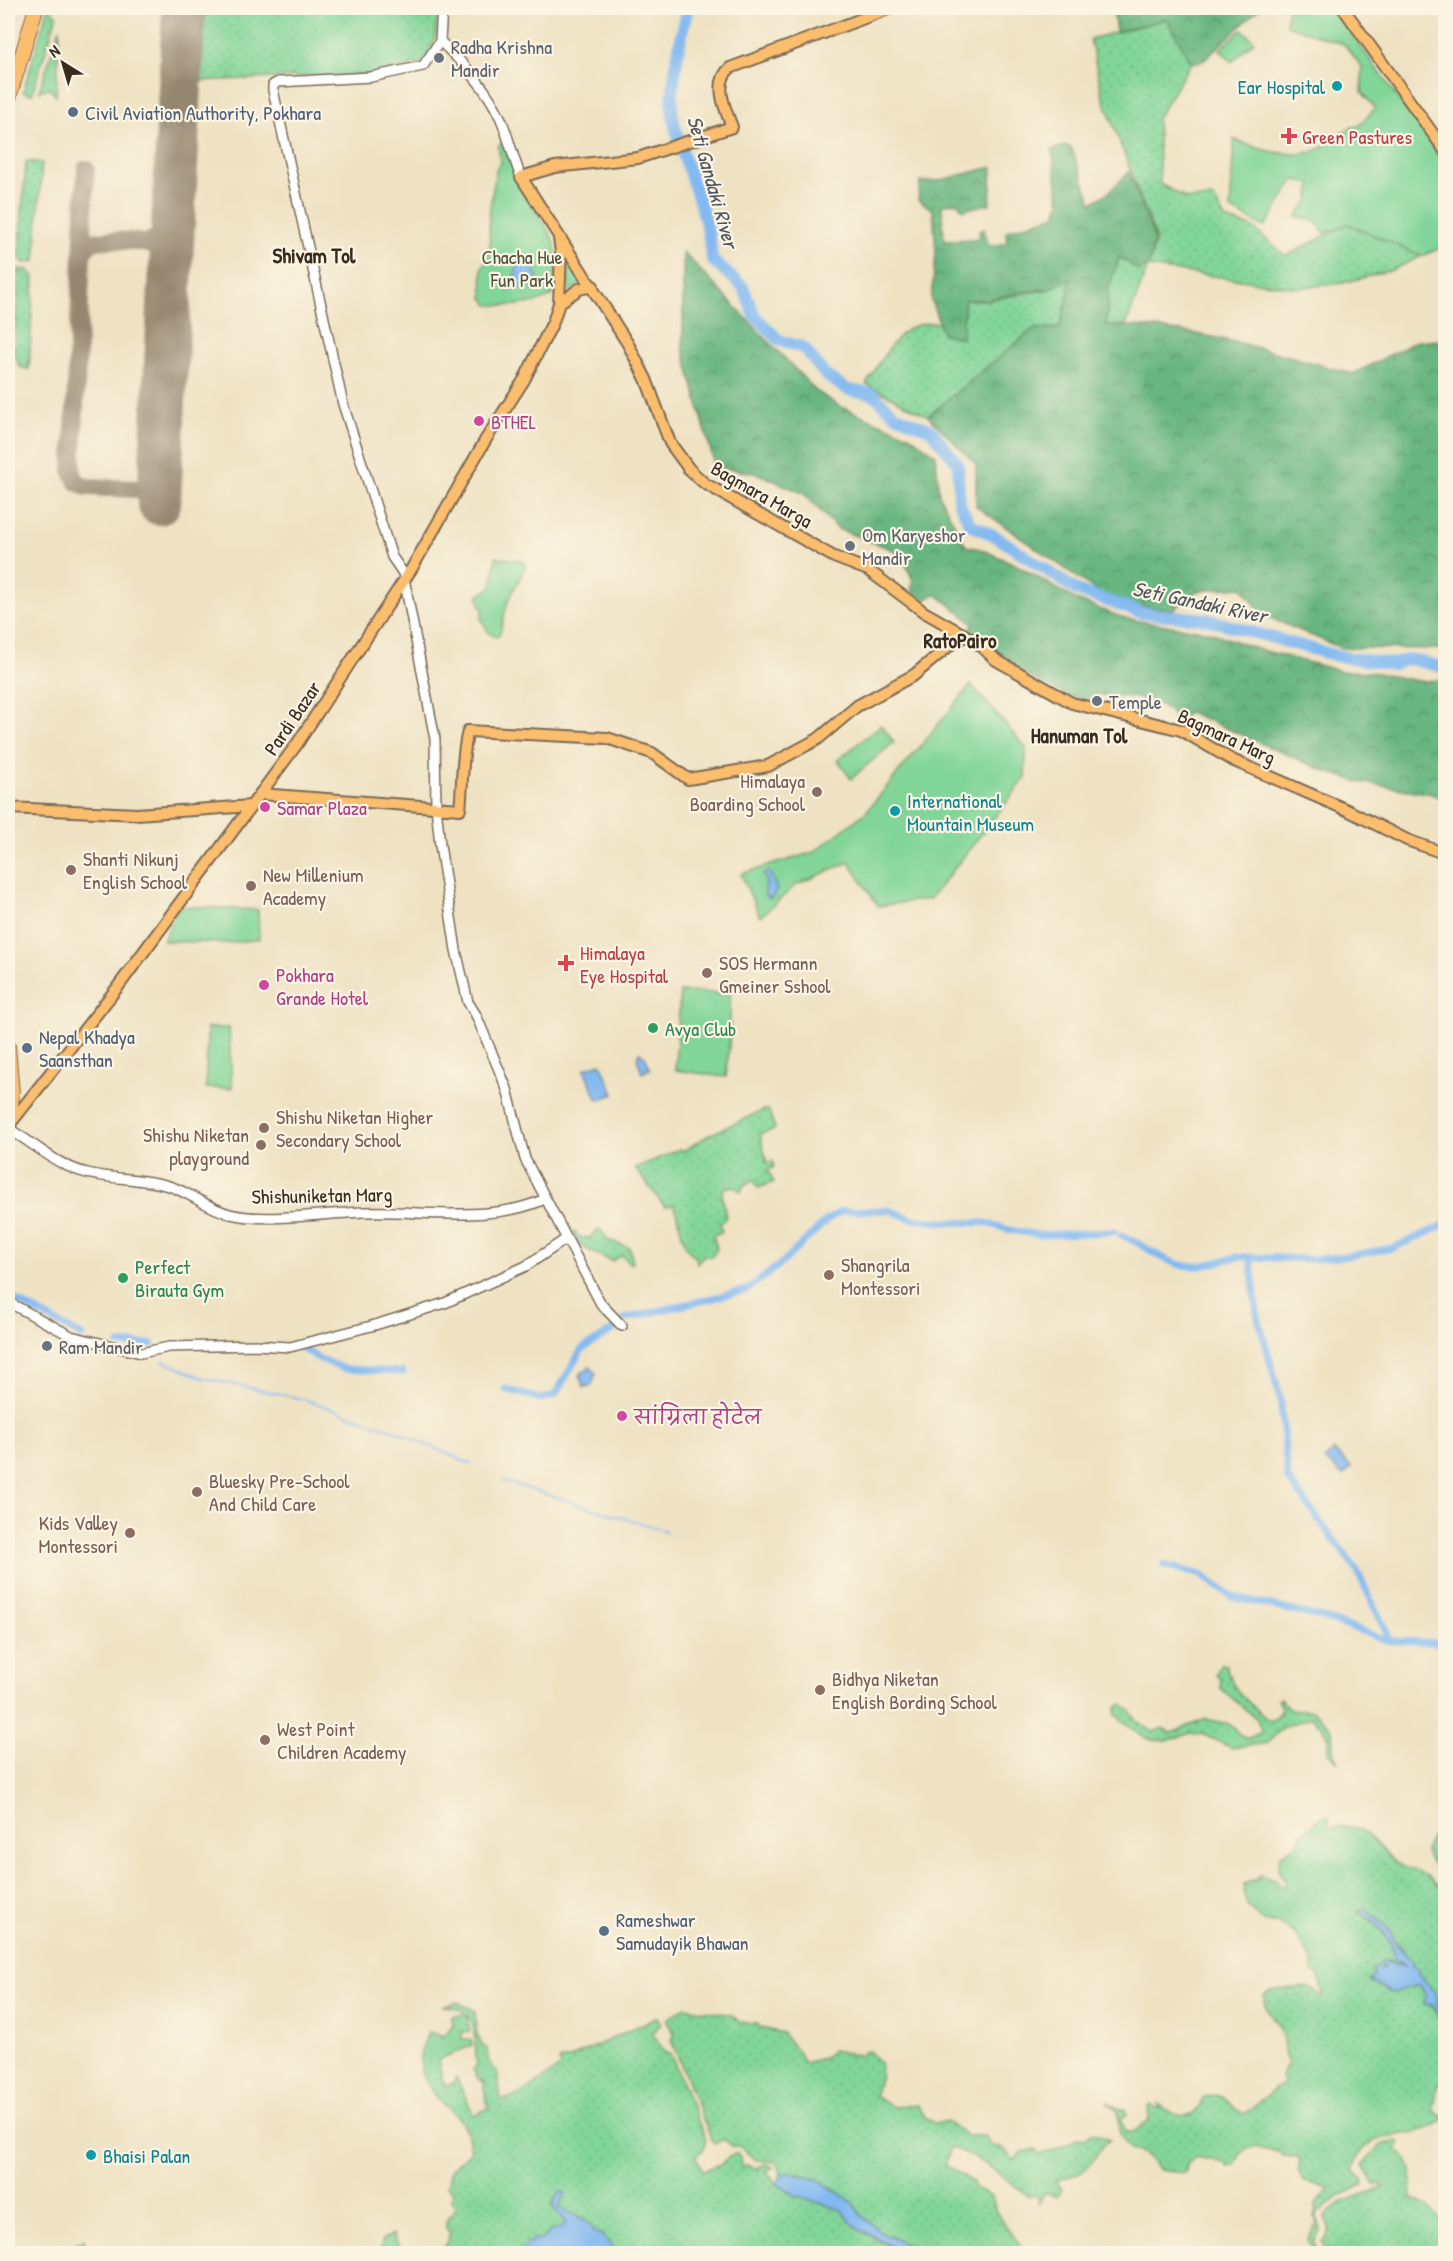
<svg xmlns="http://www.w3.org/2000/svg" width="1453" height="2261" font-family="'Patrick Hand','Playpen Sans Deva',sans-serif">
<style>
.grass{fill:url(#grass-dots);stroke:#5e805b;stroke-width:1.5}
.forest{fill:url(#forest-crowns);stroke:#52704f;stroke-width:1.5}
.park{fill:#81d598;stroke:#5e805b;stroke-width:1.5}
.water{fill:#82b9f1;stroke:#5e7288;stroke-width:1.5}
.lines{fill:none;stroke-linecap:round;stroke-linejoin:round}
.stream{stroke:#82b9f1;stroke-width:2}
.canal{stroke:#82b9f1;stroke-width:7}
.river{stroke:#82b9f1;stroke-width:12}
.taxiway{stroke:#958670;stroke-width:18}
.runway{stroke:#958670;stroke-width:44}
.minor-casing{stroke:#7a6a57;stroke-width:12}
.major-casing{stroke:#7a6a57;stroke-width:14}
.highway-casing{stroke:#7a6a57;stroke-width:16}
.minor{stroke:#fff;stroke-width:9}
.major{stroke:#fbbd6e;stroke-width:10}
.highway{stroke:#fbbd6e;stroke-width:14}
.worship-dot{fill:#6b7280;stroke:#fcf5e5;stroke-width:2}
.culture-dot{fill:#0f9aa8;stroke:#fcf5e5;stroke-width:2}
.service-dot{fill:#5c6f8a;stroke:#fcf5e5;stroke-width:2}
.health-dot{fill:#e0444e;stroke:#fcf5e5;stroke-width:2}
.hotel-dot{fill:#d1479c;stroke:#fcf5e5;stroke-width:2}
.education-dot{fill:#8d6e63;stroke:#fcf5e5;stroke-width:2}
.leisure-dot{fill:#2e9e5b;stroke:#fcf5e5;stroke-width:2}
.labels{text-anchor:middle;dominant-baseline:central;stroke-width:4.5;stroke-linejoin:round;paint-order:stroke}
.worship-label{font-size:20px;fill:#5b616d;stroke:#fcf5e5;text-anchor:start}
.culture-label{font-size:20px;fill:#0d838f;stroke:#fcf5e5;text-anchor:start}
.service-label{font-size:20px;fill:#4e5e75;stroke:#fcf5e5;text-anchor:start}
.health-label{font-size:20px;fill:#be3a42;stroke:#fcf5e5;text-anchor:start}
.park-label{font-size:20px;fill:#4c553c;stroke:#fcf5e5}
.hotel-label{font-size:20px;fill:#b23c85;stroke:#fcf5e5;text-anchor:start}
.street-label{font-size:20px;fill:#3b2a1e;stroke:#fcf5e5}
.education-label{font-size:20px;fill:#785e54;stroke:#fcf5e5;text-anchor:start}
.leisure-label{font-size:20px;fill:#27864d;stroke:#fcf5e5;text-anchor:start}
.water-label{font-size:21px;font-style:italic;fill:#50555d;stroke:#fcf5e5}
.neighbourhood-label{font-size:21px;font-weight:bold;fill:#3b2a1e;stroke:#fcf5e5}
</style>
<defs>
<pattern id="grass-dots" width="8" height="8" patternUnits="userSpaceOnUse" patternTransform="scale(1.5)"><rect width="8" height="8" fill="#81d598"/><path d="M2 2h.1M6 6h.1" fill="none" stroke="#70b783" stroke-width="1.8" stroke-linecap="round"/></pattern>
<pattern id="forest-crowns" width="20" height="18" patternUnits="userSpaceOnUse" patternTransform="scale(1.5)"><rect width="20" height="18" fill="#68b680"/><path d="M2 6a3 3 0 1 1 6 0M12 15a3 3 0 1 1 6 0" fill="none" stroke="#579468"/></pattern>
</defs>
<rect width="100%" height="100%" fill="#fcf5e5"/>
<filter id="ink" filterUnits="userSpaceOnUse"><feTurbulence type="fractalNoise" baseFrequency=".0167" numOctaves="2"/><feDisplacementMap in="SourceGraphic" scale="12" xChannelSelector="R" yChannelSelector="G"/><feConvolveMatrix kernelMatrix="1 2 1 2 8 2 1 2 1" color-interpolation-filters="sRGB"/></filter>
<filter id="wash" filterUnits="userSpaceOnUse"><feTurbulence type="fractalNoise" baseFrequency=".008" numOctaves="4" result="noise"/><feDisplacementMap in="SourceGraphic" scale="24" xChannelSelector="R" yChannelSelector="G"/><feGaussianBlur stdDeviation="1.35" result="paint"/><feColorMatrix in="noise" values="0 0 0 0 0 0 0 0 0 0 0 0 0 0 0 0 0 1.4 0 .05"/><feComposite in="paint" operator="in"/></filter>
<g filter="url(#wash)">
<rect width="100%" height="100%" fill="#efe2c2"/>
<g class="grass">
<polygon points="48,8 57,15 32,94 23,92"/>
<path d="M200,8H437C438,27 436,52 419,64L373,74L196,81Z"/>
<polygon points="1167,19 1191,63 1157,118 1160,184 1187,199 1214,198 1225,219 1252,227 1286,256 1348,224 1422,256 1392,270 1343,283 1298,288 1148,267 1126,325 1106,326 1109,286 1120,256 1149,264 1156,239 1103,97 1090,39"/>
<polygon points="60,28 56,96 49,88 39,91"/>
<polygon points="26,161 42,163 35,261 24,263 19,257"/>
<polygon points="19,269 28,270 34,277 29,369 20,367 14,354"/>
<path d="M1070,277L1068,299L1059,328L1033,329L928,416L866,384C887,354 897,319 939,323L943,334L965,300H987L1050,289Z"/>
<path d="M766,1109L769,1110L775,1129L760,1134L767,1163L773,1161L774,1167L768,1170L774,1182L758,1188L754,1180L744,1185L741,1192L734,1186L724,1188L722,1196L726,1217L720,1224L722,1232L713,1235L717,1249L712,1257L704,1255L697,1264L696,1257C681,1249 680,1220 674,1205L665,1207L635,1168L680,1149L683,1151L709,1135Z"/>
<path d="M600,1229L608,1240L630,1248L633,1263L630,1264L622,1255L612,1261C598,1255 572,1243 564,1232H575L578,1237L589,1238Z"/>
<path d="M1221,1664L1227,1665C1227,1687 1251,1704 1267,1719L1271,1721L1279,1714L1281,1707L1277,1700L1280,1698C1291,1713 1295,1709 1312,1710L1332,1729L1333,1751L1338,1762L1328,1751C1331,1736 1324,1728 1312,1717L1283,1727L1268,1743L1232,1748L1204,1735L1191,1733L1167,1741L1152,1740L1140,1735L1116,1715V1707L1122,1704C1137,1715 1132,1721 1153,1732L1163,1728L1171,1733L1206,1719L1229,1724L1246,1739L1262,1732L1257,1719L1220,1688L1221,1679L1216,1674Z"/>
<path d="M1321,1817H1329L1328,1828C1338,1827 1347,1825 1356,1828C1371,1834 1381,1852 1394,1861C1408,1872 1427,1870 1437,1886L1443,1881L1425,1852L1432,1836L1445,1870V2013L1435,1998V1993L1422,1982L1402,1948L1394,1941L1390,1930L1364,1908C1371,1921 1396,1940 1394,1954L1404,1966L1388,1961L1381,1962L1383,1970L1375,1969V1975L1369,1980L1391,1993L1418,1984L1426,1995L1424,2004L1432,2005L1442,2020L1445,2021V2082L1438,2084L1433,2111L1445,2118C1417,2146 1362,2120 1353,2171L1364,2180L1363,2185L1340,2196L1316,2214L1321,2229L1314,2241L1317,2253H1314L1308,2239L1318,2222L1314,2217L1317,2203L1330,2188L1303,2181L1298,2170L1301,2161L1298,2157L1282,2156L1281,2153C1262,2148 1243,2139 1236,2164L1229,2167L1225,2163L1196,2157L1187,2164L1186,2171L1183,2173L1159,2170L1145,2154L1131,2149L1125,2142L1119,2132L1118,2112L1106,2101L1121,2110L1124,2109L1127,2114L1120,2120L1127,2132H1133L1149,2120L1148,2107L1151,2105L1157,2109L1160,2108L1159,2104C1175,2118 1196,2123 1203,2097C1228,2090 1225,2106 1245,2114L1278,2086H1282L1284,2082L1281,2076L1288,2063C1281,2052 1285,2042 1281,2031C1275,2017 1262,2011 1264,1995C1275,1987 1281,1991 1291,1989C1304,1987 1312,1984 1321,1997L1323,1994L1319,1976L1312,1971L1313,1961L1295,1934L1277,1922H1266L1257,1916L1247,1905L1243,1893L1244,1884L1257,1879L1260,1875L1276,1881L1284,1888L1286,1883L1278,1869L1281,1854L1297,1845L1300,1836Z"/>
<path d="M457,2002L475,2011L477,2034L483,2047L487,2048L488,2059L497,2072L501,2100C516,2100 548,2076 561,2066L559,2061L569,2059L657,2017L661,2024L652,2033L664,2052L671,2055L706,2140L703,2150L696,2156L703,2171L720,2164L736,2153L740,2157L741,2166L747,2165L759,2171L758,2167L767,2164L773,2167L766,2172L777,2184L795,2195L842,2210C852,2231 881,2238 898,2252L617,2253L602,2235L593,2232C590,2216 569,2216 558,2207L564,2195L553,2199L565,2222L563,2227L541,2240L533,2239L518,2253H434L447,2244L450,2233L446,2228V2222L456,2206L451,2201L453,2191L447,2187L451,2169L471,2151L467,2132L458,2117L436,2098L421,2072V2051L428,2032L444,2036L453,2025L452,2016L463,2015L467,2018L470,2031L462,2032V2040H471L472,2045L438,2060L444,2084L448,2086L454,2082L456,2077L474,2115L487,2109L489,2104L486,2103L484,2082L478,2079L473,2070L477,2066C473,2039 482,2007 442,2006Z"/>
<path d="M685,2007L732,2015L740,2022L757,2023L760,2028L783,2033C787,2045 799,2045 803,2063L824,2058L833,2050L849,2053V2057L854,2054L861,2056L863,2052L869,2051L880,2064L881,2075L874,2096L893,2107L917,2104L925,2117L935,2124L947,2121L967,2136H985L991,2146L1003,2149L1014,2160L1023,2152L1036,2149L1040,2154C1053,2151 1067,2147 1077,2138L1085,2139L1093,2133L1110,2140C1098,2148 1094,2163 1082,2172C1074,2177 1064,2175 1055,2182L1062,2189L1057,2197L1045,2192L1038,2205L1039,2200L1034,2195L1030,2197C1008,2181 978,2154 951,2148L945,2165L973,2182L974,2188L992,2197L996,2212L1026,2253H924L882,2233L861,2215L852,2202L819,2180L794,2173L780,2174L776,2161L756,2160L739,2146H731L724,2139L715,2143L712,2141L671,2040L675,2035L666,2020Z"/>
<path d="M1398,2141L1400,2144L1396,2149C1415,2162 1412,2177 1411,2198L1427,2205L1445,2226V2253H1327L1329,2249L1325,2248L1322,2242L1330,2231L1325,2217C1337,2199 1364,2196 1382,2188V2185H1374L1363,2164L1380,2145Z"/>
<polygon points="393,2234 399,2246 407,2251 406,2253 380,2253 383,2239"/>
<polygon points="84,2239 86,2250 90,2253 63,2253"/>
</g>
<g class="forest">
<polygon points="1113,8 1260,8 1202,61 1191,63 1167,19 1116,32"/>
<path d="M1065,146L1071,147L1092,203L1108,193L1129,172L1154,238L1149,264L1139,271L1120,257L1109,286L1106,326C1184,323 1278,353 1353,374L1417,341L1445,340V649L1341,648L1263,615L1242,587L1197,591L1173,610L1114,603L976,506V464L928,416L1033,329L1059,328L1068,299L1070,278L1050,289L1022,292L987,300H965L962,338L943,334L931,300L936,253L933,210L918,200L920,182L937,181L992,167L990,204L963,210L957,202L942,205L944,241L980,238L979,231L984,229L989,246L1007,243L1006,231L1055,215L1060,204L1052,150Z"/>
<path d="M683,252L816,391L839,406L909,435L936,455L939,495L966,546L980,549L1015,564L1076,600L1126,619L1210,632L1254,648L1341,671L1370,672L1419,681L1445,680V800L1432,794L1360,782L1327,772L1189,712L1177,722C1162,692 1120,698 1091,694L1090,703C1046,691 1002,661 968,632L974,624L940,597L934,594L925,600L911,591L913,581L907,567L894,550L838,529L803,493L756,473L715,467L683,348Z"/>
</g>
<g class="park">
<path d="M1288,8H1333L1445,163V246L1422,256L1348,224L1325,233L1315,221L1296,217L1309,200L1312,183L1294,180L1265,227L1230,209L1234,139C1256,149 1289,159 1314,151C1331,146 1339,127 1359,126L1375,108L1362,92V67L1344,44L1286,25Z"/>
<polygon points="1242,29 1254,41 1232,62 1220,49"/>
<path d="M502,142C511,164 521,185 532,205C539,216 549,229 554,241C557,249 558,290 552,295C539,306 504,306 489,305L483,298L482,268L490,252L489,215L496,170L501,163L498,147Z"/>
<polygon points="568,257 583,282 570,291 566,258"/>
<polygon points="496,557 522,561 526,565 507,604 500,633 497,637 489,633 481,619 483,611 478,596 492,587"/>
<polygon points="971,685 1026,748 1025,779 930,899 878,906 849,862 796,885 760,917 741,874 814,852 866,812"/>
<polygon points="881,725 894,742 851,779 838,760"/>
<polygon points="179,906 258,910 259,939 229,943 163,941"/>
<polygon points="680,992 730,993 730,1037 726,1077 675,1070"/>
<polygon points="207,1028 229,1028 232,1088 206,1088"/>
</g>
<g class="water">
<path d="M523,261C531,262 539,274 537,281L527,288L518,286L509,290V280L516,274L517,264Z"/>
<polygon points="769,871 777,889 771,899 765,896 766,879 763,875"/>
<polygon points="639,1053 645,1056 650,1069 642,1073 637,1058"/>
<polygon points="601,1063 614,1094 598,1100 584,1069"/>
<polygon points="590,1367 596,1373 592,1385 584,1387 579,1375"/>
<polygon points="1333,1450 1351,1467 1343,1476 1325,1460"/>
<path d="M1364,1908L1390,1930L1394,1941L1412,1961V1966L1419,1970L1418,1974L1435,1993C1435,2004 1446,2010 1445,2021L1437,2017V2010L1432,2005L1424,2004L1426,1995L1419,1985L1391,1993L1369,1980L1374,1975L1373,1970L1375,1967L1383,1969L1381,1961L1404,1966L1401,1961L1394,1960C1394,1938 1376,1922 1358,1911Z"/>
<path d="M794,2173L819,2180L852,2202L861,2215L882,2233L924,2253H886L897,2251C880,2235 852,2232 842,2210L795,2195L777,2184L780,2174Z"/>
<path d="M560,2191L566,2193L558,2207C570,2216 590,2216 593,2232L602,2235L617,2253H518L533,2239L541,2240L551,2231L563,2227L565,2222L552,2206Z"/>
</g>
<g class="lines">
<g class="stream">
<polyline points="136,1344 143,1350"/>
<polyline points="163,1361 203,1378 303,1399 393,1430 471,1464"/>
<polyline points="503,1481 666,1531"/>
</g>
<g class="canal">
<polyline points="842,1211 888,1210"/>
<polyline points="892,1211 912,1219 939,1222"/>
<polyline points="942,1222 987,1223 1009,1230 1040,1235 1114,1232"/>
<path d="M1121,1235C1143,1243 1162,1262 1185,1266"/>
<polyline points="1352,1255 1393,1248 1446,1224"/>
<polyline points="1244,1257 1310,1259"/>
<polyline points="1315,1259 1348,1256"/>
<polyline points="1251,1263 1257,1314 1280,1397 1288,1479 1356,1569 1388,1635"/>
<polyline points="1190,1266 1201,1266 1238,1257"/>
<polyline points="8,1296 82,1336"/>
<polyline points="624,1319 747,1290 783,1262 827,1220 840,1212"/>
<polyline points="119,1344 152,1344"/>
<polyline points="302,1348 318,1358 344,1369 403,1372"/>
<polyline points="505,1389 541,1399 555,1395 582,1349 619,1326"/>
<polyline points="1164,1565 1201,1575 1233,1597 1320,1617 1390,1641"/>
<polyline points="1393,1641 1446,1643"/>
</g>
<path class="river" d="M688,8C681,33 669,92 673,117C682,166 709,210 712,260L743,287L755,316L779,340L804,348L825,375L848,390L873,394L895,415L931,430L958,464L959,502L970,524L997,537L1076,590L1142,613L1206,619L1337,656L1393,664L1410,659L1446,668"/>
<g class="taxiway">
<polyline points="86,169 72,472 77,482 86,487 138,489 154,480 161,465"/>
<polyline points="146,243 165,234 174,214"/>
<path d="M82,255C85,249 88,244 94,242C106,238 150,241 160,249C168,256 170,265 171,275"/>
</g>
<polyline class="runway" points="159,503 184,8"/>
</g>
</g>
<g filter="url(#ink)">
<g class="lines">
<g class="minor-casing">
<g id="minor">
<polyline points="442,8 440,41 423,66 371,77 278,82 273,85 273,90 343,404 392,557 403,573 435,739 436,806 440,845 456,950 468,1002 476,1015 507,1089 525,1159 601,1304 622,1326"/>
<path d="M440,41C464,64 487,88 501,119C509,138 513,158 521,177"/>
<path d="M9,1129C35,1144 57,1166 87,1173C115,1180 145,1178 172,1187C191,1194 210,1209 230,1214C267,1223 326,1213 366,1212C424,1210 490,1224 545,1199"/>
<polyline points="8,1302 71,1336 141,1353 169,1347 255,1345 290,1347 375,1325 445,1303 526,1266 566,1239"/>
</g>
</g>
<g class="major-casing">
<g id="major">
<path d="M891,8L730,68C713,83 725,109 732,127L638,158L555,167L521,177L628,344L646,379L670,443L689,469L704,483L834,557L868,570L924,612L977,642L996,660L1072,703L1181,730L1232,760L1347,810L1407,840L1446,854"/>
<polyline points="1343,8 1446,152"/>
<polyline points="559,303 579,289 593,286"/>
<path d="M260,794L460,809C463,783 461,757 468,731L607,738L652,753L688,779L768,766L818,739L857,706L914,675L955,641L965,636"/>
<polyline points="8,808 137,814 251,806"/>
<polyline points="10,1124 117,988 297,744 412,568 486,439 524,380 553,322 559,303 561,252 559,238"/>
</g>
</g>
<g class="highway-casing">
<g id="highway">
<polyline points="8,101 36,8"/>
<polyline points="8,1046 12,1094 10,1121"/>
</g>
</g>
<use href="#minor" class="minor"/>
<use href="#major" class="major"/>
<use href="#highway" class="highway"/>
</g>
</g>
<g class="worship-dot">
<circle cx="439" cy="58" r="6"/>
<circle cx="850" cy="546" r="6"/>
<circle cx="1097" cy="701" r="6"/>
<circle cx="47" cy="1346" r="6"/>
</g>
<g class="culture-dot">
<circle cx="1337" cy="86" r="6"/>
<circle cx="895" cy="811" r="6"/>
<circle cx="91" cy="2155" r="6"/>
</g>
<g class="service-dot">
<circle cx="73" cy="112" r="6"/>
<circle cx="27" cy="1048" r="6"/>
<circle cx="604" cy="1931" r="6"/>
</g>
<g class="health-dot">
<path d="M1286 127h6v6h6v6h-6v6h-6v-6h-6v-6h6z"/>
<path d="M563 954h6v6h6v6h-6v6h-6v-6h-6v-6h6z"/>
</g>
<g class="hotel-dot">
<circle cx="479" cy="421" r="6"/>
<circle cx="265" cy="807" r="6"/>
<circle cx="264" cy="985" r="6"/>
<circle cx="622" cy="1416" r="6"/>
</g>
<g class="education-dot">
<circle cx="817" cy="792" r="6"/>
<circle cx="71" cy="870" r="6"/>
<circle cx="251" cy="886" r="6"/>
<circle cx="707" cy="973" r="6"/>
<circle cx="264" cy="1128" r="6"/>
<circle cx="261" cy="1145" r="6"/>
<circle cx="829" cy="1275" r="6"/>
<circle cx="197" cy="1492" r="6"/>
<circle cx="130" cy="1533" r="6"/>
<circle cx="820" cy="1690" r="6"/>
<circle cx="265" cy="1740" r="6"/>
</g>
<g class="leisure-dot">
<circle cx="653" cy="1028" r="6"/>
<circle cx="123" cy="1278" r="6"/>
</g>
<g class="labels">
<g class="worship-label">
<text x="451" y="46">Radha Krishna<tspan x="451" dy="23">Mandir</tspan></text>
<text x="862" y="534">Om Karyeshor<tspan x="862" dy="23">Mandir</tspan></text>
<text x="1109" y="701">Temple</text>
<text x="59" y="1346">Ram Mandir</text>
</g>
<g class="culture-label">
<text x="1325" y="86" text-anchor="end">Ear Hospital</text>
<text x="907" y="800">International<tspan x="907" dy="23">Mountain Museum</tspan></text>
<text x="103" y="2155">Bhaisi Palan</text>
</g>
<g class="service-label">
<text x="85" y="112">Civil Aviation Authority, Pokhara</text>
<text x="39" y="1036">Nepal Khadya<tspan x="39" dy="23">Saansthan</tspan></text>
<text x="616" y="1919">Rameshwar<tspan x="616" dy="23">Samudayik Bhawan</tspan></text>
</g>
<g class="health-label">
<text x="1302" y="136">Green Pastures</text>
<text x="580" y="952">Himalaya<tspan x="580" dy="23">Eye Hospital</tspan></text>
</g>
<g class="park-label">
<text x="522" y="256">Chacha Hue<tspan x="522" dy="23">Fun Park</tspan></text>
</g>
<g class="hotel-label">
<text x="491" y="421">BTHEL</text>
<text x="277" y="807">Samar Plaza</text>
<text x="276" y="974">Pokhara<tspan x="276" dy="23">Grande Hotel</tspan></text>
<text x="634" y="1416">सांग्रिला होटेल</text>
</g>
<g class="street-label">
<text transform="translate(762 494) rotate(30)">Bagmara Marga</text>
<text transform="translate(292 718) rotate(-56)">Pardi Bazar</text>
<text transform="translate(1227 736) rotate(25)">Bagmara Marg</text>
<text transform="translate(322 1195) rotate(-1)">Shishuniketan Marg</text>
</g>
<g class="education-label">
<text x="805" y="780" text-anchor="end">Himalaya<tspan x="805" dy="23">Boarding School</tspan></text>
<text x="83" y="858">Shanti Nikunj<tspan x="83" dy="23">English School</tspan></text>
<text x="263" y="874">New Millenium<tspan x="263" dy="23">Academy</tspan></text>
<text x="719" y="962">SOS Hermann<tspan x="719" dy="23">Gmeiner Sshool</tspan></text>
<text x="276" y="1116">Shishu Niketan Higher<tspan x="276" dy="23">Secondary School</tspan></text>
<text x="249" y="1134" text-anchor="end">Shishu Niketan<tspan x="249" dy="23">playground</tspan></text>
<text x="841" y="1264">Shangrila<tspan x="841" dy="23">Montessori</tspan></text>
<text x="209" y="1480">Bluesky Pre-School<tspan x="209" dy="23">And Child Care</tspan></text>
<text x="118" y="1522" text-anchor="end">Kids Valley<tspan x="118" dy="23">Montessori</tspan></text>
<text x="832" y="1678">Bidhya Niketan<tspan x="832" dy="23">English Bording School</tspan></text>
<text x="277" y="1728">West Point<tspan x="277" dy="23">Children Academy</tspan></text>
</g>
<g class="leisure-label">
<text x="665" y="1028">Avya Club</text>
<text x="135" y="1266">Perfect<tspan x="135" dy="23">Birauta Gym</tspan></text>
</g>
<g class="water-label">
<text transform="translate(713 182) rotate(74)">Seti Gandaki River</text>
<text transform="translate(1200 602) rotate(12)">Seti Gandaki River</text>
</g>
<g class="neighbourhood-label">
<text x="314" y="255">Shivam Tol</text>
<text x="960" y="640">RatoPairo</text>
<text x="1079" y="735">Hanuman Tol</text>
</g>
</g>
<rect width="1453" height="2261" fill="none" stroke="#fcf5e5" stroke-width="30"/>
<g transform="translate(63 63) rotate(323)" stroke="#fcf5e5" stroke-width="4.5" paint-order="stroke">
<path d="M0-4.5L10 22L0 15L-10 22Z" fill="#3b2a1e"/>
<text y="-9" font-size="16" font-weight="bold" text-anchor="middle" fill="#3b2a1e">N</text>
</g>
</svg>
